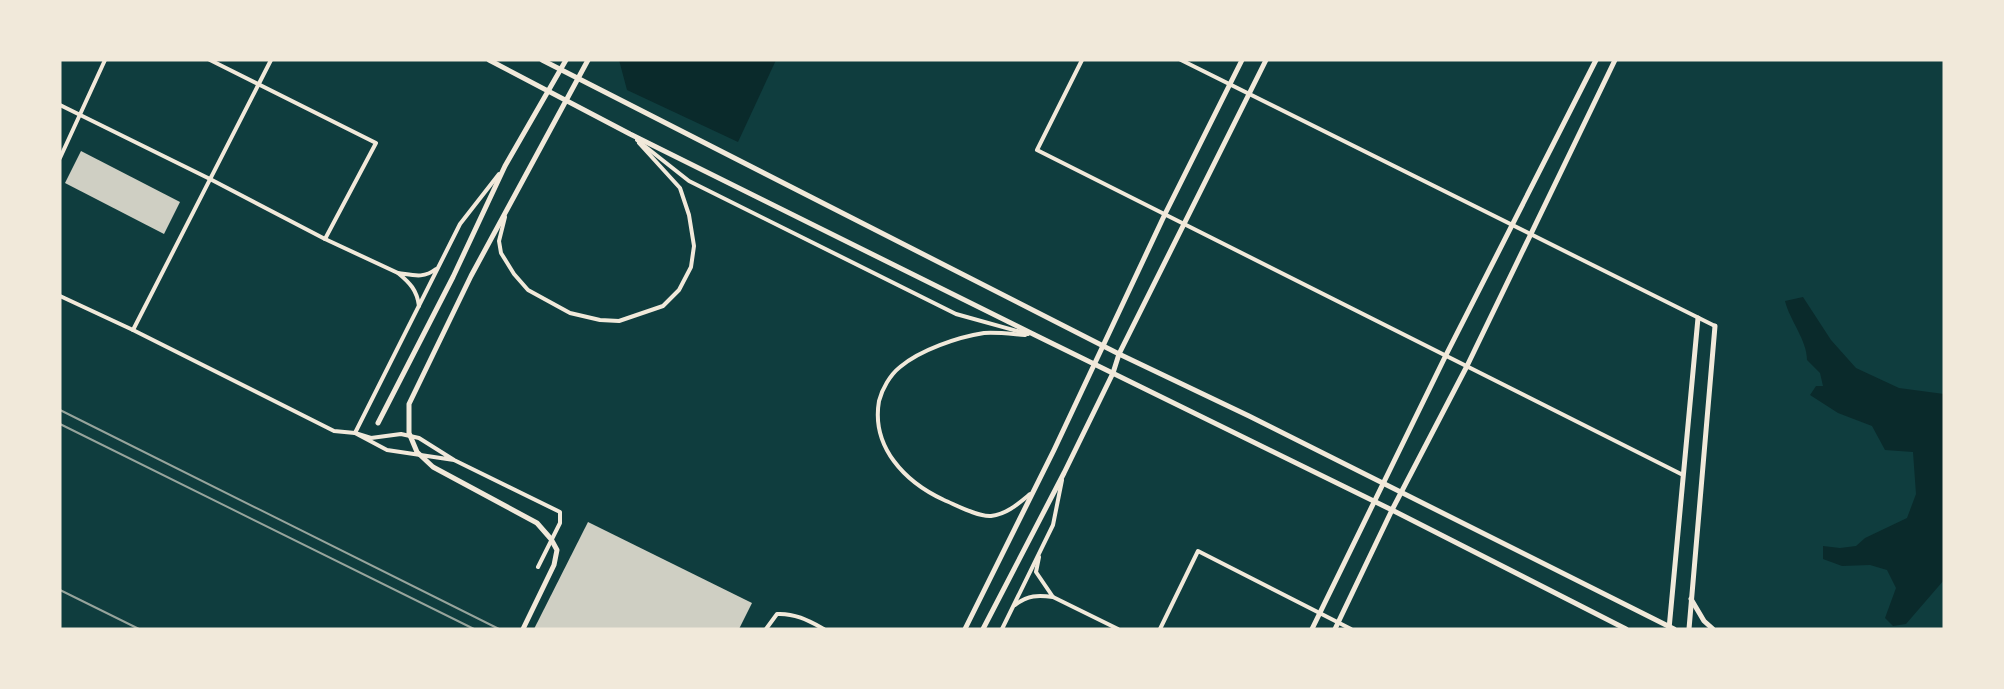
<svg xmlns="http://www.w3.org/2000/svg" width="2004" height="689" font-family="Lato,sans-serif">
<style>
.water{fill:#0a2a2b}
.building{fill:#cfcfc3}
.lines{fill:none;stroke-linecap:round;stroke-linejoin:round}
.minor{stroke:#f1e9da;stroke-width:4}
.tertiary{stroke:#f1e9da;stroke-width:5}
.secondary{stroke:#f1e9da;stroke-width:5}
.rail{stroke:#97a49c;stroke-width:2}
</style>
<rect width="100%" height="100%" fill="#0f3d3e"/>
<g class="water">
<polygon points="619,60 776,60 738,142 627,90"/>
<path d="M1803,297L1831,340L1856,368L1899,388L1944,394V580L1906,624L1893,626L1885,618L1896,588L1887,570L1870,565L1842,566L1823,559V546L1840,548L1856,546L1865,538L1907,518L1916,494L1913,452L1885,450L1872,426L1838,413L1810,395L1816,386H1823L1820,373L1807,360C1807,340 1790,321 1785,301Z"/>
</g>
<g class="building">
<polygon points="81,151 180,202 164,234 65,183"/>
<polygon points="588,522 752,603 739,629 534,629"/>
</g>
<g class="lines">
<g class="minor">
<polyline points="210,60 376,143 325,239"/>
<polyline points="1082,60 1037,150 1683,475"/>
<polyline points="1181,60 1715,326"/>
<polyline points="60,105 210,179 325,239 398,273"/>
<polyline points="637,140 689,181 956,314 1028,334"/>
<polyline points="60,158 105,60"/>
<polyline points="505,217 499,241 501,253 514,274 528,290 570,313 600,320 619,321 663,306 679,290 691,267 694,246 689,215 680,188 639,143"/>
<polyline points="60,296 133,330 334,431 355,433 460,224 499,174"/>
<path d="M419,306C417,290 410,283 398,273C413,275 423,279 436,269"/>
<polyline points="133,330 271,60"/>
<path d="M1025,335C1012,334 997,332 984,333C958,337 920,350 900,367C890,375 882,389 879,401C871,447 905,482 944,500C956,505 978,517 991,516C1007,514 1018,504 1030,494"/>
<polyline points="454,460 387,450 355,433 371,438 401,434 419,438 454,460 560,512 560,523 538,567"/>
<polyline points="1053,597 1118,629"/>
<path d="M1015,605C1028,595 1038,595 1053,597L1036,572L1039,557"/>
<path d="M766,629L777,614C795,613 809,621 824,629"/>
<polyline points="1002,629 1053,525 1062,480"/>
<polyline points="1160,629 1198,551 1351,629"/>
</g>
<g class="tertiary">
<polyline points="378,423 453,277 505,166 566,60"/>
<polyline points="523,629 554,565 557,550 551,539 537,523 433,467 417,452 409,433 409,404 471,276 588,60"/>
<polyline points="965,629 1054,450 1165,214 1242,60"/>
<polyline points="983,629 1064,473 1113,373 1119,354 1266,60"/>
<polyline points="1669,629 1698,318"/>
<polyline points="1689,629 1715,326"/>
</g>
<g class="secondary">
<polyline points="489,60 630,134 1035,335 1392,510 1626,629"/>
<polyline points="542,60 1119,354 1249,416 1674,629"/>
<polyline points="1691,599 1704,621 1713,629"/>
<polyline points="1312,629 1446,355 1596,60"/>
<polyline points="1335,629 1392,510 1467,366 1615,60"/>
</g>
<g class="rail">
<polyline points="60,410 499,629"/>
<polyline points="60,424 474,629"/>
<polyline points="60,590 139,629"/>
</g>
</g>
<rect width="2004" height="689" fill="none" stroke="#f1e9da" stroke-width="123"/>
</svg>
